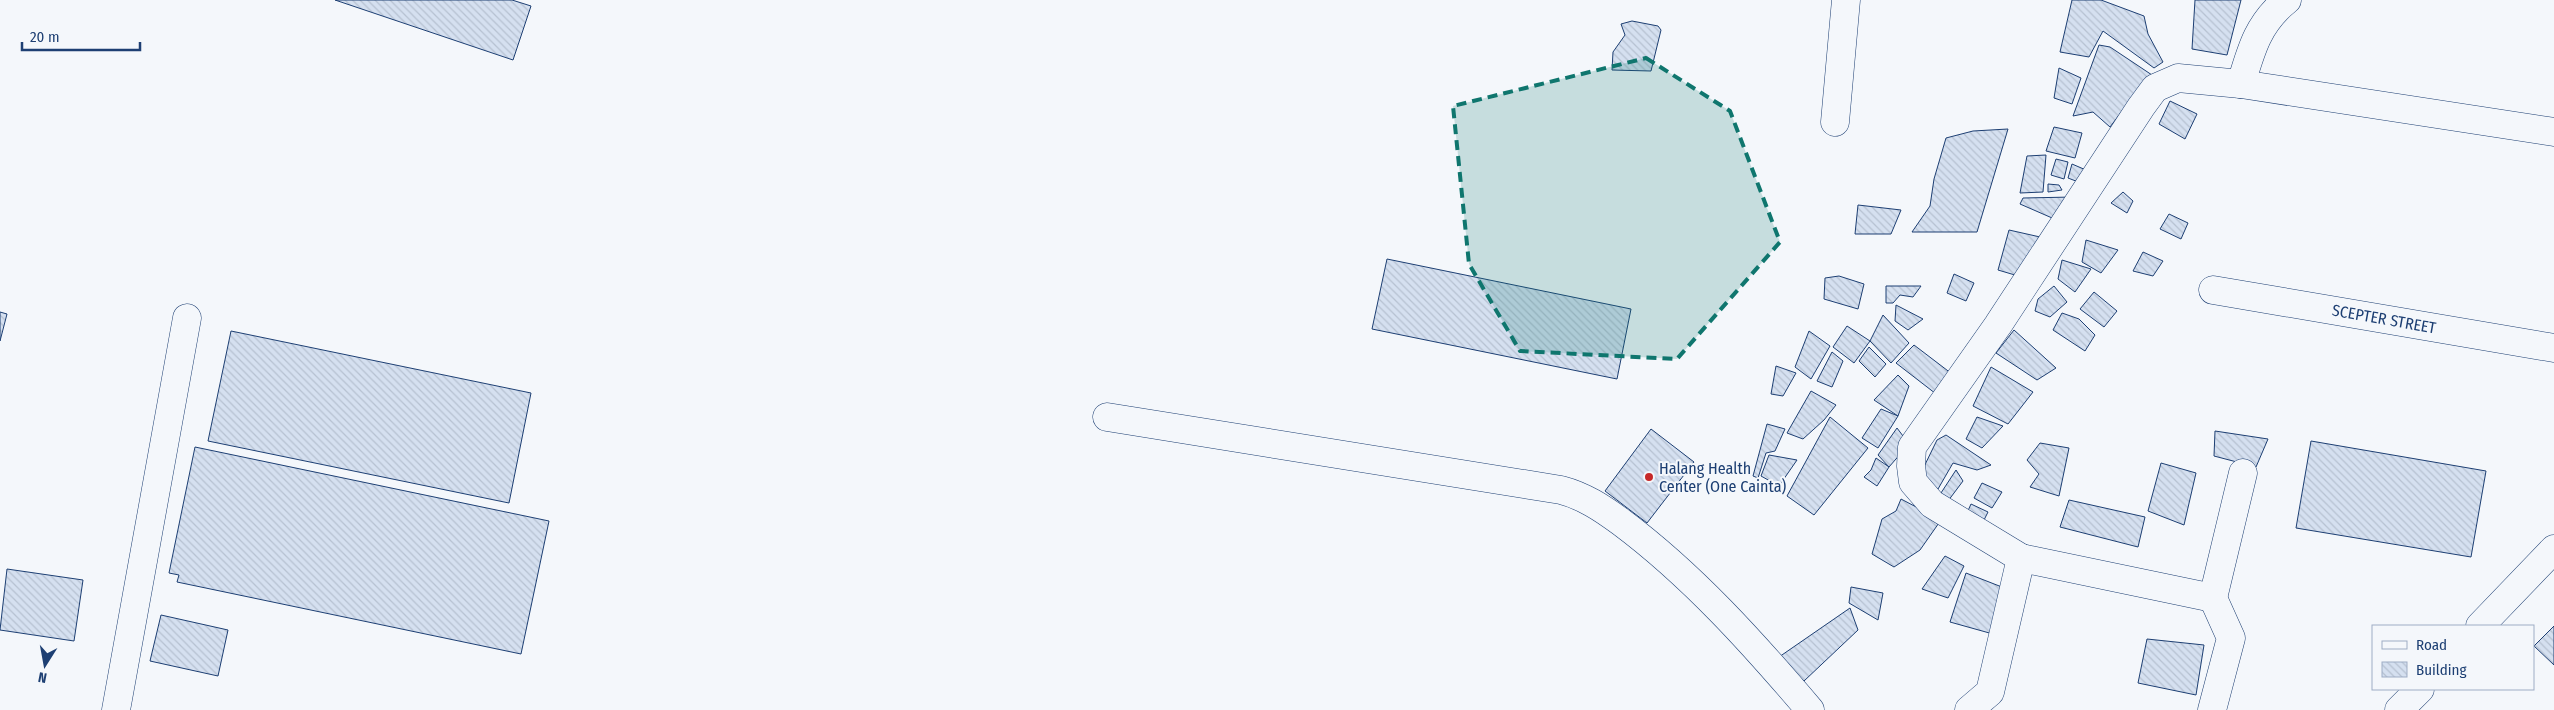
<svg xmlns="http://www.w3.org/2000/svg" width="2554" height="710" font-family="'Fira Sans Condensed',sans-serif">
<style>
.building{fill:url(#building-back-hatch);stroke:#1d3f73}
.lines{fill:none;stroke-linecap:round;stroke-linejoin:round}
.minor-casing{stroke:#1d3f73;stroke-width:29}
.minor{stroke:#f4f7fb;stroke-width:28}
.marked{fill:#0f766e;fill-opacity:0.2;stroke:#0f766e;stroke-width:4;stroke-dasharray:10 6;stroke-linejoin:round}
.poi-dot{fill:#c62828;stroke:#f4f7fb;stroke-width:2}
.labels{text-anchor:middle;dominant-baseline:central;stroke-width:4;stroke-linejoin:round;paint-order:stroke}
.street-label{font-size:16px;fill:#1d3f73;stroke:#f4f7fb}
.poi-label{font-size:16px;fill:#1d3f73;stroke:#f4f7fb;text-anchor:start}
</style>
<defs>
<pattern id="building-back-hatch" width="6" height="6" patternUnits="userSpaceOnUse" patternTransform="scale(1.25)"><rect width="6" height="6" fill="#d5e0f0"/><path d="M-1 5l2 2M0 0l6 6M5-1l2 2" fill="none" stroke="#b6c1d1"/></pattern>
</defs>
<rect width="100%" height="100%" fill="#f4f7fb"/>
<g class="building">
<polygon points="335,0 512,0 531,6 513,60"/>
<polygon points="2072,0 2101,0 2144,16 2148,34 2163,62 2154,68 2103,31 2089,57 2060,52"/>
<polygon points="2195,0 2241,0 2227,55 2192,49"/>
<polygon points="1632,21 1658,26 1661,30 1651,71 1612,70 1613,52 1625,35 1621,24"/>
<polygon points="2099,45 2110,47 2158,79 2132,98 2110,127 2093,112 2073,116"/>
<polygon points="2059,68 2081,78 2072,104 2054,98"/>
<polygon points="2170,101 2197,114 2185,139 2159,124"/>
<polygon points="2054,127 2082,133 2075,158 2046,151"/>
<polygon points="2008,129 1977,232 1912,232 1930,206 1934,179 1946,138 1973,131"/>
<polygon points="2046,155 2043,192 2020,193 2027,156"/>
<polygon points="2056,159 2068,162 2064,179 2051,175"/>
<polygon points="2072,164 2086,170 2081,183 2068,178"/>
<polygon points="2048,184 2059,185 2062,190 2048,192"/>
<polygon points="2123,192 2133,201 2127,213 2111,203"/>
<polygon points="2074,197 2059,221 2020,204 2023,198"/>
<polygon points="1858,205 1901,210 1891,234 1855,234"/>
<polygon points="2169,214 2188,223 2181,239 2160,229"/>
<polygon points="2009,230 2049,239 2025,278 1998,270"/>
<polygon points="2086,240 2118,250 2101,273 2082,262"/>
<polygon points="2143,252 2163,261 2153,276 2133,271"/>
<polygon points="1387,259 1631,309 1617,379 1372,329"/>
<polygon points="2062,260 2091,269 2075,292 2058,279"/>
<polygon points="1954,274 1974,283 1966,301 1947,293"/>
<polygon points="1839,276 1864,284 1858,309 1824,299 1825,278"/>
<polygon points="1886,286 1921,286 1913,297 1900,295 1893,303 1886,303"/>
<polygon points="2054,286 2067,302 2050,317 2035,311 2038,299"/>
<polygon points="2094,292 2117,311 2104,327 2080,309"/>
<polygon points="1896,305 1923,319 1908,330 1895,321"/>
<polygon points="0,312 7,314 0,341"/>
<polygon points="2062,313 2079,319 2095,335 2085,351 2053,330"/>
<polygon points="1883,315 1909,343 1891,363 1870,341"/>
<polygon points="1847,326 1870,341 1854,363 1833,347"/>
<polygon points="2014,330 2056,368 2037,380 1996,353"/>
<polygon points="231,331 531,393 509,503 208,441"/>
<polygon points="1809,331 1830,346 1811,379 1795,367"/>
<polygon points="1914,345 1956,377 1940,397 1896,363"/>
<polygon points="1869,347 1886,364 1875,377 1859,361"/>
<polygon points="1832,352 1843,361 1832,387 1817,381"/>
<polygon points="1776,366 1796,373 1783,396 1771,394"/>
<polygon points="1991,367 2033,392 2008,424 1973,406"/>
<polygon points="1898,375 1909,386 1898,416 1874,400"/>
<polygon points="1811,391 1836,405 1824,420 1803,439 1787,433"/>
<polygon points="1881,409 1898,416 1878,448 1862,438"/>
<polygon points="1830,417 1868,448 1814,515 1787,496"/>
<polygon points="1977,417 2003,426 1982,448 1966,439"/>
<polygon points="1767,424 1785,429 1775,451 1766,453 1758,478 1753,476"/>
<polygon points="1897,428 1909,444 1889,467 1878,455"/>
<polygon points="1651,429 1694,462 1647,523 1605,491"/>
<polygon points="2215,431 2268,439 2256,467 2214,456"/>
<polygon points="1946,435 1991,465 1977,470 1953,463 1938,489 1918,479 1937,440"/>
<polygon points="2311,441 2486,471 2471,557 2296,528"/>
<polygon points="2040,443 2069,448 2059,496 2030,487 2039,474 2027,460"/>
<polygon points="195,447 549,521 521,654 177,582 179,575 169,573"/>
<polygon points="1769,455 1797,460 1779,486 1761,476"/>
<polygon points="1876,458 1889,467 1877,486 1864,477 1871,470"/>
<polygon points="2161,463 2196,473 2184,525 2148,511"/>
<polygon points="1956,470 1963,481 1948,501 1939,496"/>
<polygon points="1982,483 2002,492 1992,508 1974,498"/>
<polygon points="1901,499 1941,520 1920,550 1894,567 1872,554 1882,519 1896,511"/>
<polygon points="2069,500 2145,517 2138,547 2060,527"/>
<polygon points="1971,504 1988,512 1981,526 1967,513"/>
<polygon points="1945,556 1964,566 1948,598 1922,589"/>
<polygon points="7,569 83,580 74,641 0,630"/>
<polygon points="1966,573 2007,589 1993,634 1950,622"/>
<polygon points="1851,587 1883,593 1878,620 1849,603"/>
<polygon points="1850,608 1858,630 1804,681 1779,657"/>
<polygon points="161,615 228,630 218,676 150,661"/>
<polygon points="2554,626 2554,665 2534,646"/>
<polygon points="2147,639 2204,645 2196,695 2138,683"/>
</g>
<g class="lines">
<g class="minor-casing">
<g id="minor">
<path d="M2241,84C2251,50 2258,23 2287,0"/>
<polyline points="1835,122 1846,0"/>
<polyline points="2213,290 2554,348"/>
<path d="M1107,417L1561,490C1584,496 1602,508 1621,522C1692,575 1753,643 1810,710"/>
<polyline points="2213,598 2021,558 1932,504 1913,482 1911,466 1912,447 1998,325 2141,107 2155,88 2178,78 2241,84 2554,132"/>
<polyline points="2213,598 2243,473"/>
<polyline points="2480,626 2554,549"/>
<polyline points="116,710 187,318"/>
<polyline points="1969,710 1990,692 2021,558"/>
<polyline points="2212,710 2231,638 2213,598"/>
<polyline points="2399,710 2420,689"/>
</g>
</g>
<use href="#minor" class="minor"/>
</g>
<path class="marked" d="M1646,58L1730,111L1780,242L1677,359L1520,351L1469,264L1453,106Z"/>
<circle class="poi-dot" cx="1649" cy="477" r="5"/>
<g class="labels">
<g class="street-label">
<text transform="translate(2384 319) rotate(10)">SCEPTER STREET</text>
</g>
<g class="poi-label">
<text x="1659" y="468">Halang Health<tspan x="1659" dy="18">Center (One Cainta)</tspan></text>
</g>
</g>
<rect x="2372" y="625" width="162" height="65" fill="#f4f7fb" stroke="#9eadc5"/>
<rect x="2382" y="641" width="25" height="8" fill="#f4f7fb" stroke="#9eadc5"/>
<text x="2416" y="650" font-size="15" fill="#1d3f73">Road</text>
<rect x="2382" y="662" width="25" height="15" fill="url(#building-back-hatch)" stroke="#9eadc5"/>
<text x="2416" y="675" font-size="15" fill="#1d3f73">Building</text>
<g transform="translate(45 665) rotate(191)" stroke="#f4f7fb" stroke-width="4" paint-order="stroke">
<path d="M0-4L9 19L0 12L-9 19Z" fill="#1d3f73"/>
<text y="-8" font-size="14" font-weight="bold" text-anchor="middle" fill="#1d3f73">N</text>
</g>
<path d="M22 42v8h118v-8" fill="none" stroke="#1d3f73" stroke-width="2.5"/>
<text x="30" y="42" font-size="15" fill="#1d3f73" stroke="#f4f7fb" stroke-width="4" paint-order="stroke">20 m</text>
</svg>
